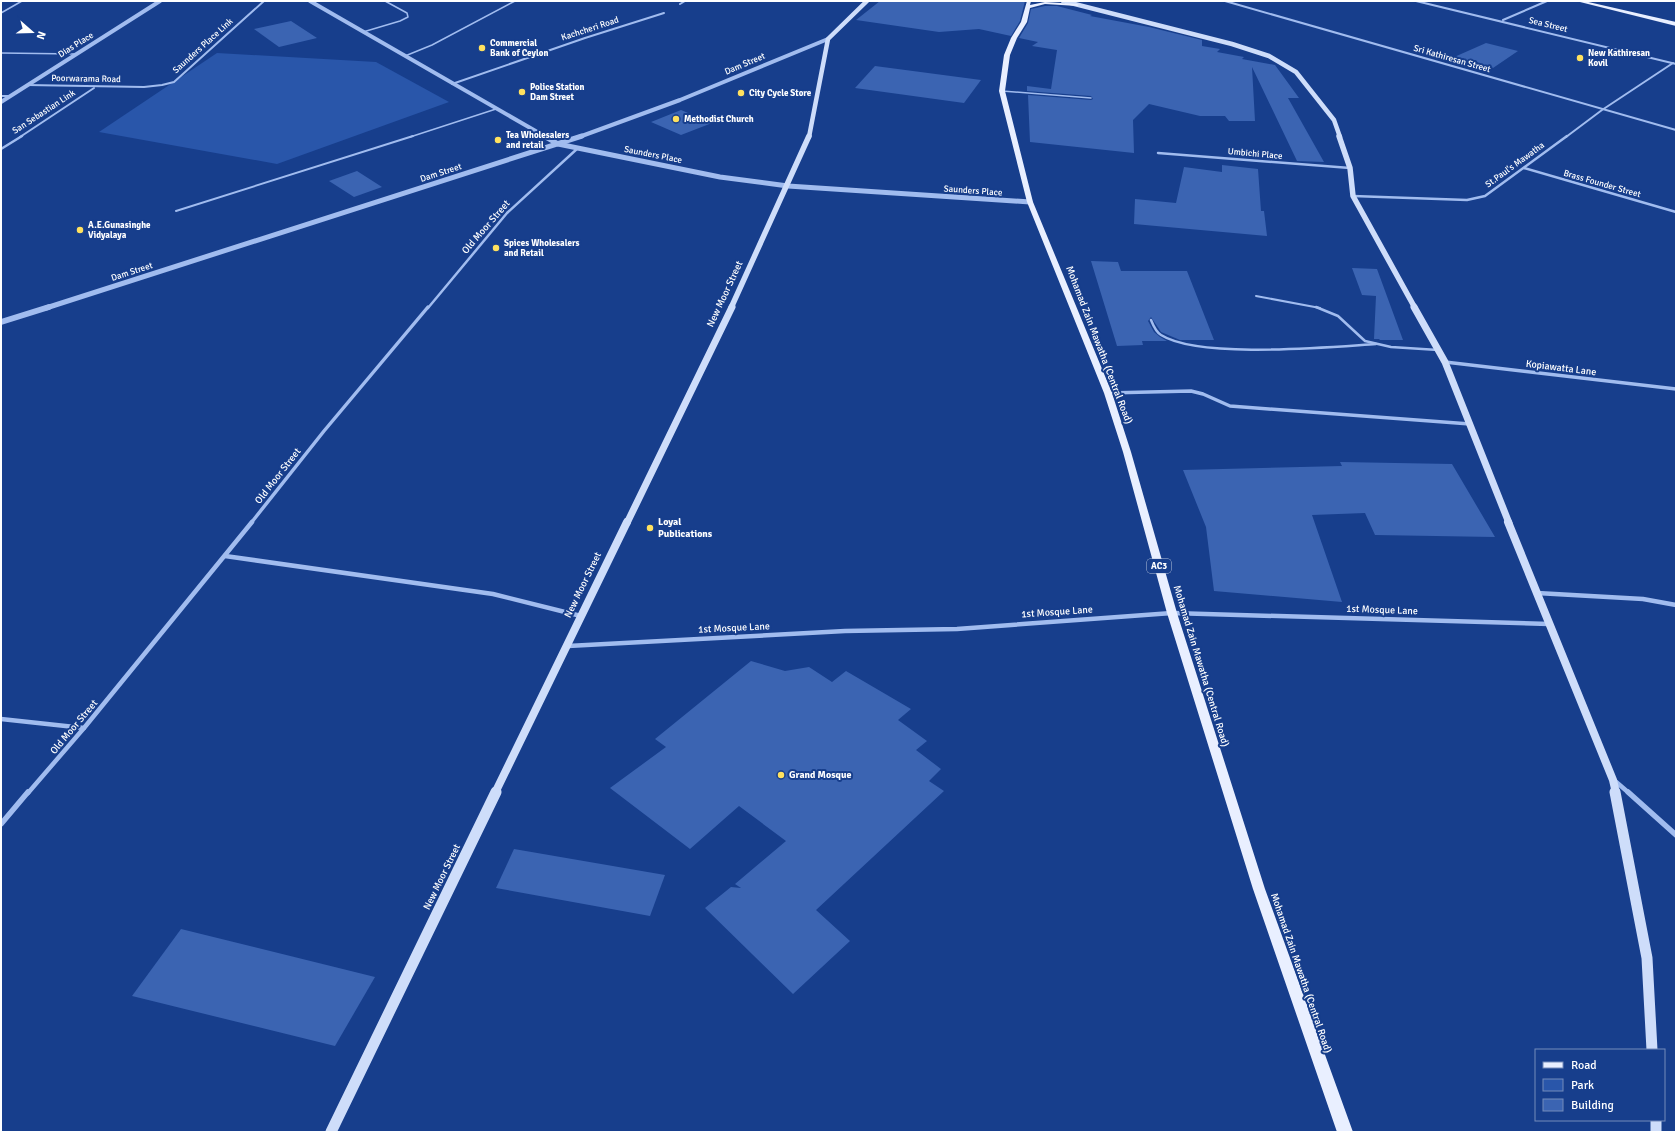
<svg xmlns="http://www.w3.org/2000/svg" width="1677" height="1133" font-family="Signika,sans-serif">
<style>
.green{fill:#2956aa}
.building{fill:#3b64b2}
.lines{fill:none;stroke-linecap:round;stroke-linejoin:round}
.service-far2{stroke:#a1bcef;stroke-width:1.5}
.service-far1{stroke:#a1bcef;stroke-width:2}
.service{stroke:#a1bcef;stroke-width:2.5}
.minor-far4{stroke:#a1bcef;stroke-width:2}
.minor-far3{stroke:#a1bcef;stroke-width:2.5}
.minor-far2{stroke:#a1bcef;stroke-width:3.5}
.minor-far1{stroke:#a1bcef;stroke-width:4.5}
.minor{stroke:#a1bcef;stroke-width:5.5}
.tertiary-far2{stroke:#a1bcef;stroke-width:4}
.tertiary-far1{stroke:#a1bcef;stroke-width:5}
.tertiary{stroke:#a1bcef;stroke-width:6}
.secondary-far4{stroke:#ceddfa;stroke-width:4.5}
.secondary-far3{stroke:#ceddfa;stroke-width:5.5}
.secondary-far2{stroke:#ceddfa;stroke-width:7}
.secondary-far1{stroke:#ceddfa;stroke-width:8}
.secondary{stroke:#ceddfa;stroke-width:11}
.primary{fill:#e9efff;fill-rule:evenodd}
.poi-dot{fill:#ffe15f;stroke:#173e8c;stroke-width:1.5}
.labels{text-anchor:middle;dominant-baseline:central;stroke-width:4;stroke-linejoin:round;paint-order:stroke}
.far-street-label{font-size:9px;fill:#fff;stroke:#173e8c}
.far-poi-label{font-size:9px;font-weight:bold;fill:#fff;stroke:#173e8c;text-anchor:start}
.shield{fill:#173e8c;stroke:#b9c5dc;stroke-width:1}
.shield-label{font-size:9px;font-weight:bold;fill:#fff}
.street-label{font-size:10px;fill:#fff;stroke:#173e8c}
.poi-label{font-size:10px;font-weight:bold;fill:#fff;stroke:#173e8c;text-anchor:start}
</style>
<rect width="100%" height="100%" fill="#173e8c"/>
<polygon class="green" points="217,53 376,62 449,102 277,164 99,132"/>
<g class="building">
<polygon points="880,1 1025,1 1020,21 1011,36 979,29 939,32 856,20"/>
<polygon points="1045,6 1057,6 1092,15 1090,16 1149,27 1202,40 1202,46 1220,49 1217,52 1244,57 1242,59 1275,65 1299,98 1288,98 1324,162 1297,161 1252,67 1255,121 1229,121 1225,116 1200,116 1149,104 1133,120 1134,153 1030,142 1028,95 1091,100 1093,99 1091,96 1027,91 1027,86 1051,89 1057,50 1032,46 1038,42 1019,38 1028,23 1031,9"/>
<polygon points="291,21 317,38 279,47 254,29"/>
<polygon points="1486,43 1518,51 1493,68 1452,58"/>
<polygon points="875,66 981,80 964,103 855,88"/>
<polygon points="681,110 712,123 681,135 651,122"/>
<polygon points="1222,165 1258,169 1261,211 1264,211 1267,236 1134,224 1135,199 1176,203 1184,167 1222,172"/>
<polygon points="357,171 382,187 354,197 329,181"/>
<polygon points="1091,261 1118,262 1121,271 1187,271 1214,340 1180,340 1161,332 1151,317 1148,321 1154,332 1160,337 1167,341 1142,341 1143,345 1117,346"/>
<polygon points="1352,268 1377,269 1403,340 1380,340 1379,339 1374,339 1376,296 1362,295"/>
<polygon points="1340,462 1452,464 1495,537 1375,535 1365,513 1312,515 1342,602 1214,591 1206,527 1183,470 1342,466"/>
<polygon points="751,661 785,671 809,667 832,682 846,671 911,709 898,720 927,741 916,750 941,769 929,781 944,791 816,910 850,941 793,994 705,908 731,887 741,888 735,884 786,841 739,806 690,849 610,788 666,747 655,739"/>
<polygon points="514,849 665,875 650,916 496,888"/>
<polygon points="181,929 375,977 335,1046 132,996"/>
</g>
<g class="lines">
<g class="service-far2">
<polyline points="1,13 22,1"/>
<polyline points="363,32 400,21 408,17 407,13 385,1"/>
<polyline points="1,53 75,54"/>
<polyline points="405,56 432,45 515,1"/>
<polyline points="1002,91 1091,98"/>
<polyline points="410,137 496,109"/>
</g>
<g class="service-far1">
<polyline points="176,211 413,136"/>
<polyline points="1256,296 1320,308"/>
</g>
<g class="service">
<polyline points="1316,307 1338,316 1365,341 1391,347 1438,350"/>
<path d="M1151,320C1153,325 1156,332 1161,335C1199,359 1328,347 1376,344"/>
</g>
<g class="minor-far4">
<polyline points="1225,1 1676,130"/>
<polyline points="1416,1 1676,64"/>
<polyline points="680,4 685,1"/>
<polyline points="1503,20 1547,1"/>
<polyline points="452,84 585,38 664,13"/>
<polyline points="27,85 144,87 162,85 174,82 264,1"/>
<polyline points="1,96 10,96"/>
<polyline points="20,137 94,88"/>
<polyline points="1566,137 1602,110 1673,63"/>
</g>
<g class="minor-far3">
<polyline points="1,149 22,136"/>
<polyline points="1158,153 1350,168"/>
<polyline points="1524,168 1676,212"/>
<polyline points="1353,196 1467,200 1485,196 1567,136"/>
<polyline points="428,308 507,213 578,148"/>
</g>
<g class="minor-far2">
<polyline points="1445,362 1676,389"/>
<polyline points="1108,393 1191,391 1203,394 1230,406 1470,424"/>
<polyline points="251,523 324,431 428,307"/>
</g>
<g class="minor-far1">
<polyline points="225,556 493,594 581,616"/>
<polyline points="1537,593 1643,599 1676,605"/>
<polyline points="568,646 845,631 957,629 1172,613 1549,624"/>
<polyline points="1,719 84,728"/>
<polyline points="1615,781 1629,793"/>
<polyline points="28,793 84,728 252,522"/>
</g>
<g class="minor">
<polyline points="1628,792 1676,835"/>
<polyline points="1,824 28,792"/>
</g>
<g class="tertiary-far2">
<polyline points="310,1 546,137"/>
<polyline points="1,102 160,1"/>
<polyline points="579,137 680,100 828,39"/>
</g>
<g class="tertiary-far1">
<polyline points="544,136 558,144 720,177 788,186 1030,202"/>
<polyline points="46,308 582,136"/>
</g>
<polyline class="tertiary" points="1,322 49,307"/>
<g class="secondary-far4">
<polyline points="1063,1 1232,44 1269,56 1296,72 1334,120 1340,137"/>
<polyline points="809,137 828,39 867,1"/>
</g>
<g class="secondary-far3">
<polyline points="1339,136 1350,168 1353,196 1415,308"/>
<polyline points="731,308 809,136"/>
</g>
<g class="secondary-far2">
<polyline points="1414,307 1445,362 1509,523"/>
<polyline points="627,523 732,307"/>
</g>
<g class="secondary-far1">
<polyline points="1508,522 1613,780 1616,793"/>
<polyline points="495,793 627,522"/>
</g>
<g class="secondary">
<polyline points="1615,792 1647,958 1652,1050"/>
<polyline points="1656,1120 1656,1132"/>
<polyline points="331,1132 496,792"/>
</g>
<g class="primary">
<polygon points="1027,1 1031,1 1030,5 1045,2 1077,4 1079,5 1077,6 1045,4 1030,8 1027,22 1017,38 1010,55 1005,91 1033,202 1112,393 1131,452 1177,613 1265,889 1353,1132 1337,1132 1253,889 1167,613 1123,452 1104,393 1027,202 999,91 1004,55 1011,38 1021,22"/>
<polygon points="1576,1 1584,1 1676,22 1676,26"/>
</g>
</g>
<g class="poi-dot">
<circle cx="482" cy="48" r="4"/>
<circle cx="1580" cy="58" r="4"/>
<circle cx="522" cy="92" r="4"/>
<circle cx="741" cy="93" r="4"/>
<circle cx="676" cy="119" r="4"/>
<circle cx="498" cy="140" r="4"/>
<circle cx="80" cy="230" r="4"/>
<circle cx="496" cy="248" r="4"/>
<circle cx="650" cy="528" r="4"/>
<circle cx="781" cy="775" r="4"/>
</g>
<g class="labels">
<g class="far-street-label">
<text transform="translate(1548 25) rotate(14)">Sea Street</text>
<text transform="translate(590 29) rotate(-18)">Kachcheri Road</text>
<text transform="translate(76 45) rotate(-32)">Dias Place</text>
<text transform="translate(203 46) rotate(-42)">Saunders Place Link</text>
<text transform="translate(1452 59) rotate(16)">Sri Kathiresan Street</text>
<text transform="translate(745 64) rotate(-23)">Dam Street</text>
<text transform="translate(86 79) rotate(1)">Poorwarama Road</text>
<text transform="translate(44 112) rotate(-33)">San Sebastian Link</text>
<text transform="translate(1255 154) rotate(5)">Umbichi Place</text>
<text transform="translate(653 155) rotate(11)">Saunders Place</text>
<text transform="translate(1515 165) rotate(-36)">St.Paul's Mawatha</text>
<text transform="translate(441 173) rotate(-18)">Dam Street</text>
<text transform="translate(1602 184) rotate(16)">Brass Founder Street</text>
<text transform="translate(973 191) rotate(4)">Saunders Place</text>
<text transform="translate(132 272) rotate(-18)">Dam Street</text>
</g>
<g class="far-poi-label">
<text x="490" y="43">Commercial<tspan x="490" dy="10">Bank of Ceylon</tspan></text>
<text x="1588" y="53">New Kathiresan<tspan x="1588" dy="10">Kovil</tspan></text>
<text x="530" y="87">Police Station<tspan x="530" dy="10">Dam Street</tspan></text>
<text x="749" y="93">City Cycle Store</text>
<text x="684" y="119">Methodist Church</text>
<text x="506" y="135">Tea Wholesalers<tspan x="506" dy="10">and retail</tspan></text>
<text x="88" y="225">A.E.Gunasinghe<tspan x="88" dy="10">Vidyalaya</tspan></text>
<text x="504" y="243">Spices Wholesalers<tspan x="504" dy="10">and Retail</tspan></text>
</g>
<rect class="shield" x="1147" y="559" width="24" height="14" rx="3"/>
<g class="shield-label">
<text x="1159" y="566">AC3</text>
</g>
<g class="street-label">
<text transform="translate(486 227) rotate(-49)">Old Moor Street</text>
<text transform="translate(725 294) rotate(-65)">New Moor Street</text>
<text transform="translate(1099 345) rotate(69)">Mohamad Zain Mawatha (Central Road)</text>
<text transform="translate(1561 368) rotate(7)">Kopiawatta Lane</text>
<text transform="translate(278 476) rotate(-52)">Old Moor Street</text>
<text transform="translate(583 585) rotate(-64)">New Moor Street</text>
<text transform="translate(1382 610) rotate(2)">1st Mosque Lane</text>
<text transform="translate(1057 612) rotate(-4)">1st Mosque Lane</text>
<text transform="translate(734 628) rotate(-3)">1st Mosque Lane</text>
<text transform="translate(1201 666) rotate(73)">Mohamad Zain Mawatha (Central Road)</text>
<text transform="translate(74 727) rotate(-50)">Old Moor Street</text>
<text transform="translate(442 877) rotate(-64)">New Moor Street</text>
<text transform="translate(1301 973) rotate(71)">Mohamad Zain Mawatha (Central Road)</text>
</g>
<g class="poi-label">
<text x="658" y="522">Loyal<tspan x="658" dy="12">Publications</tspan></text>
<text x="789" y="775">Grand Mosque</text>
</g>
</g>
<rect width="1677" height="1133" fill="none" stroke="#ffffff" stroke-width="4"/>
<rect x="1535" y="1049" width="130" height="72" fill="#173e8c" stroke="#748bba"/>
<rect x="1543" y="1062" width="20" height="6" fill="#e9efff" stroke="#748bba"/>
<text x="1571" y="1069" font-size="12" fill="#ffffff">Road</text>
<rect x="1543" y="1079" width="20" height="12" fill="#2956aa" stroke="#748bba"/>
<text x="1571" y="1089" font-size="12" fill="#ffffff">Park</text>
<rect x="1543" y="1099" width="20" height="12" fill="#3b64b2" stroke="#748bba"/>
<text x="1571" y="1109" font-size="12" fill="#ffffff">Building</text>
<g transform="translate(32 32) rotate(110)" stroke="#173e8c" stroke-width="3" paint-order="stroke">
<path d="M0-3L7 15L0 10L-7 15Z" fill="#ffffff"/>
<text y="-6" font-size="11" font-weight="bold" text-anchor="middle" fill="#ffffff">N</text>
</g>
</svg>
